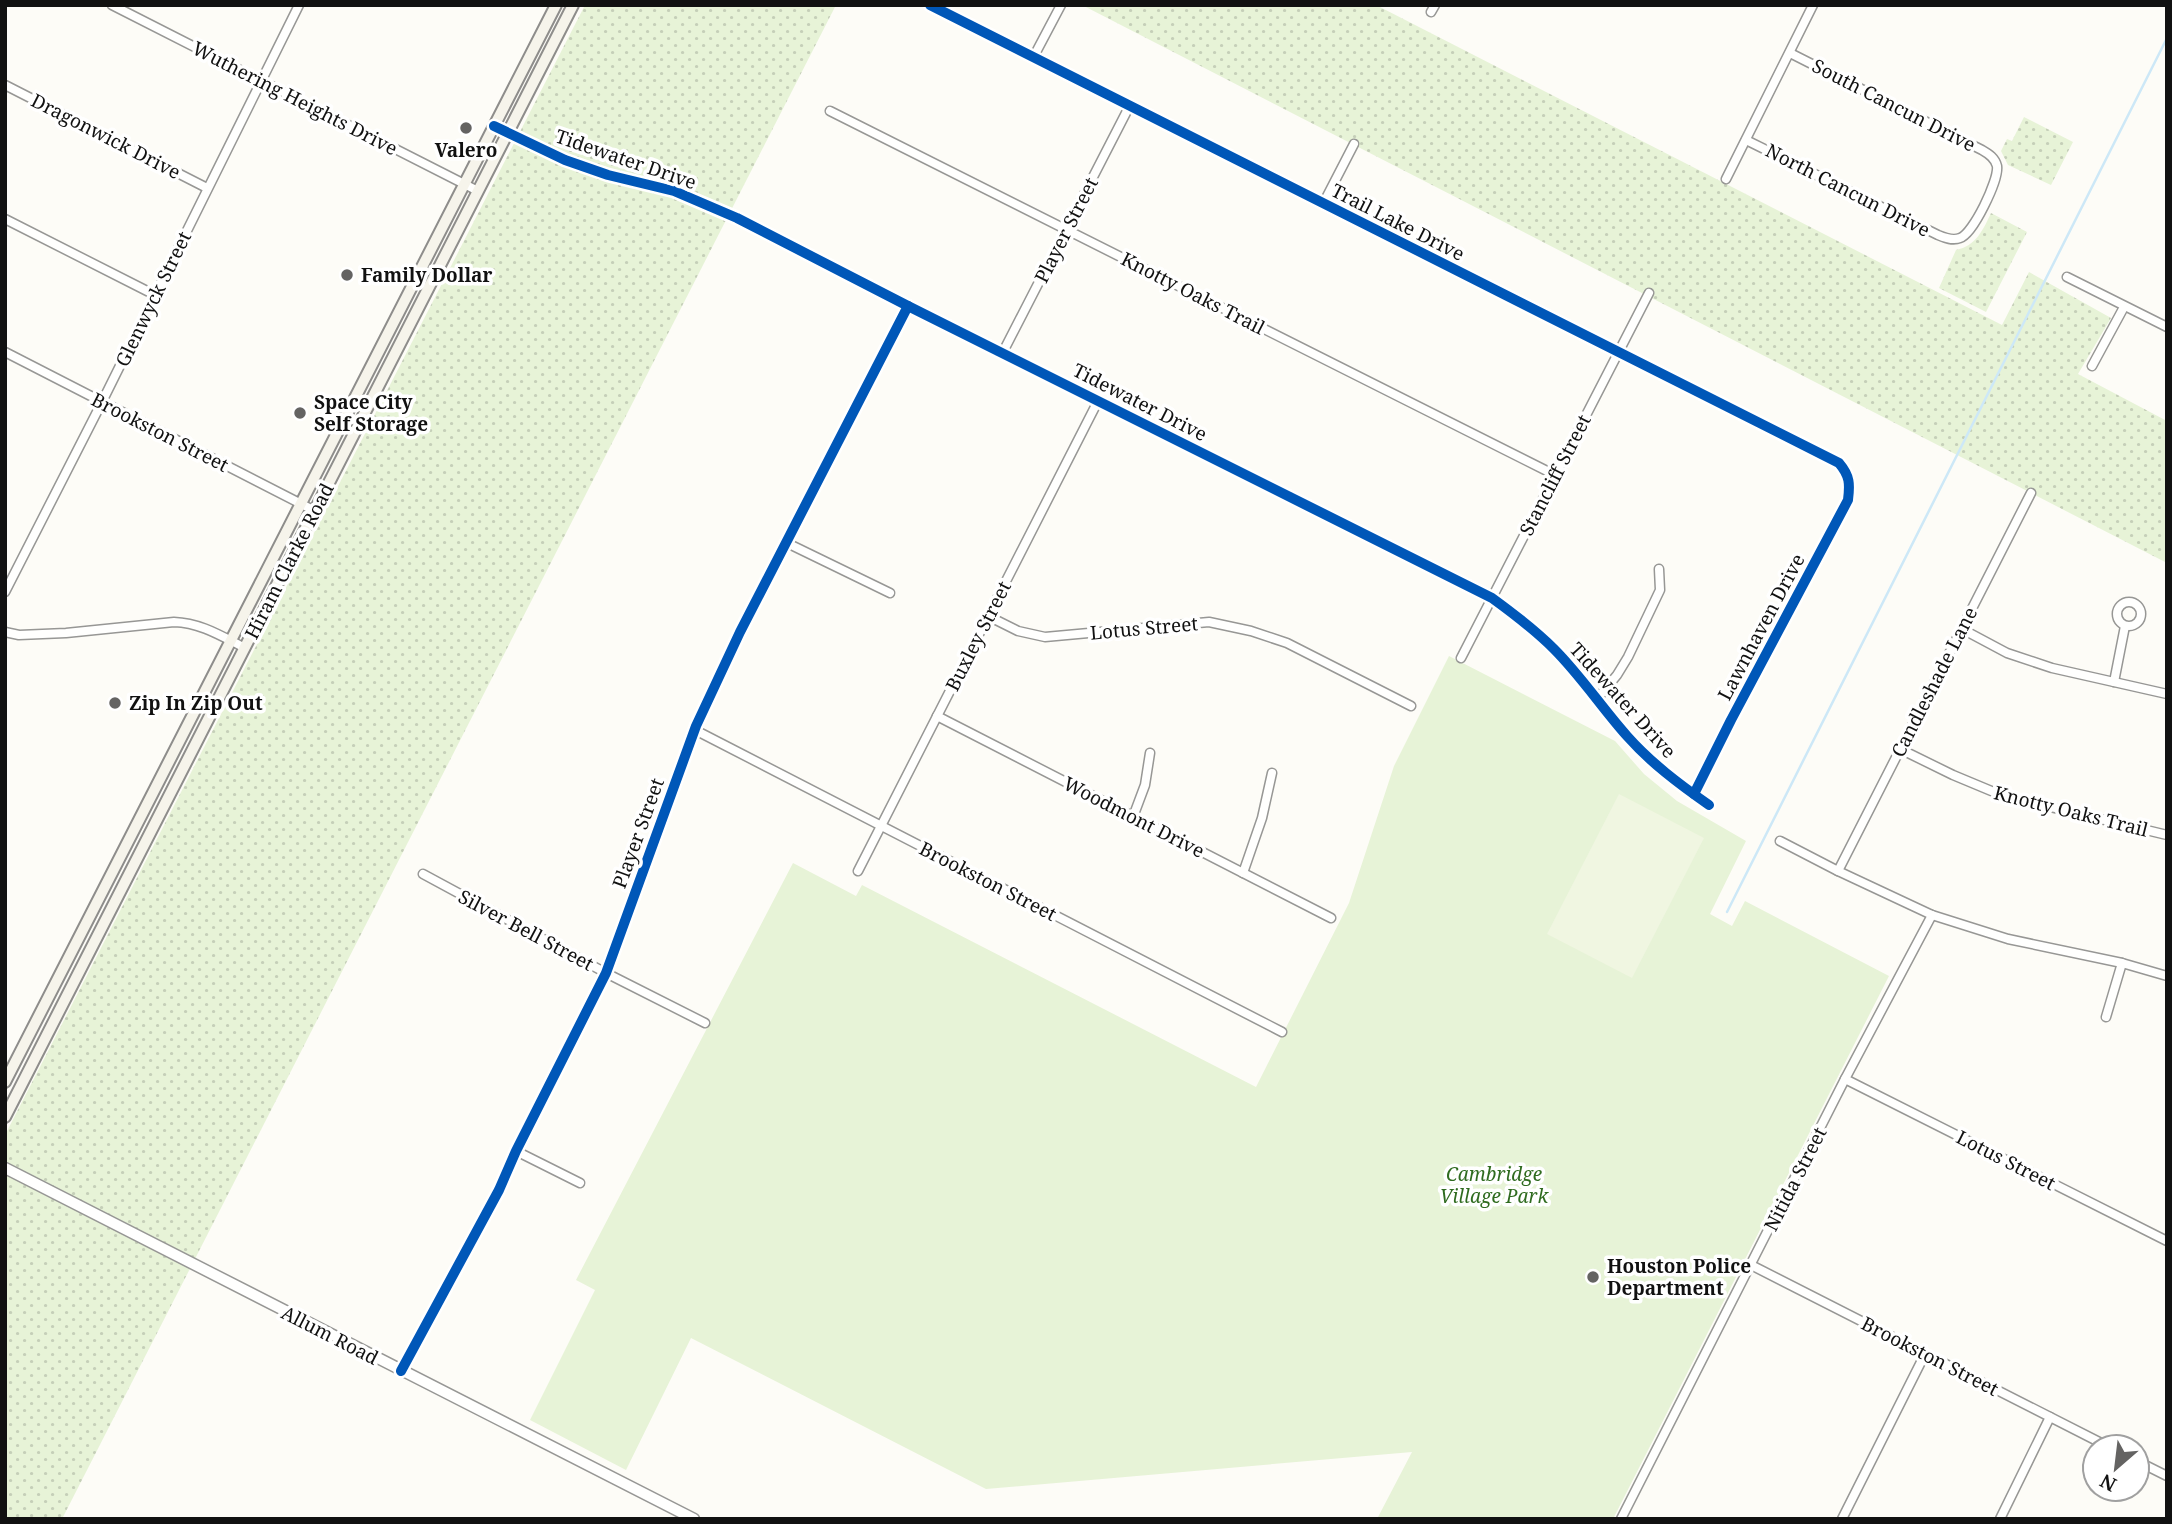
<svg xmlns="http://www.w3.org/2000/svg" width="2172" height="1524" font-family="'Noto Serif',serif">
<style>
.grass{fill:url(#grass-dots)}
.park{fill:#e7f3d7}
.pitch{fill:#f0f6e1}
.lines{fill:none;stroke-linecap:round;stroke-linejoin:round}
.stream{stroke:#cde8f7;stroke-width:2.5}
.minor-casing{stroke:#979795;stroke-width:11}
.tertiary-casing{stroke:#979795;stroke-width:13}
.secondary-casing{stroke:#8e8d8b;stroke-width:14}
.minor{stroke:#fffffe;stroke-width:8}
.tertiary{stroke:#fffffe;stroke-width:10}
.secondary{stroke:#f6f4eb;stroke-width:10}
.cycleway-casing{stroke:#fff;stroke-width:15}
.cycleway{stroke:#0057b8;stroke-width:10}
.poi-dot{fill:#646362;stroke:#fff;stroke-width:2.5}
.labels{text-anchor:middle;dominant-baseline:central;stroke-width:7;stroke-linejoin:round;paint-order:stroke}
.street-label{font-size:19px;fill:#111;stroke:#fff}
.poi-label{font-size:19px;font-weight:bold;fill:#111;stroke:#fff;text-anchor:start}
.park-label{font-size:19px;font-style:italic;fill:#2f6b1f;stroke:#fff}
</style>
<defs>
<pattern id="grass-dots" width="8" height="8" patternUnits="userSpaceOnUse" patternTransform="scale(1.75)"><rect width="8" height="8" fill="#e7f3d7"/><path d="M2 2h.1M6 6h.1" fill="none" stroke="#c5cfb8" stroke-width="1.8" stroke-linecap="round"/></pattern>
</defs>
<rect width="100%" height="100%" fill="#fdfcf7"/>
<g class="grass">
<polygon points="585,5 836,5 62,1519 5,1519 5,1135"/>
<polygon points="1082,5 1376,5 2002,325 2029,272 2111,318 2078,374 2167,421 2167,563"/>
<polygon points="2024,117 2073,142 2051,185 2008,165 2001,151 2007,139 2012,141"/>
<path d="M1991,213L2027,232L1986,312L1939,288L1956,250C1976,246 1983,230 1991,213Z"/>
</g>
<polygon class="park" points="1449,656 1615,741 1644,774 1677,801 1746,841 1710,914 1732,926 1745,901 1889,976 1613,1519 1377,1519 1412,1452 986,1489 691,1338 626,1470 530,1420 595,1290 576,1280 793,863 856,896 862,885 1256,1087 1349,903 1394,766"/>
<polygon class="pitch" points="1619,794 1704,838 1632,978 1547,934"/>
<g class="lines">
<polyline class="stream" points="1727,912 2167,38"/>
<g class="minor-casing">
<g id="minor">
<polyline points="112,5 478,191"/>
<path d="M930,5L1839,463C1850,476 1850,484 1848,500L1731,720L1694,794"/>
<polyline points="1431,12 1435,5"/>
<polyline points="1033,58 1061,5"/>
<polyline points="5,85 207,188"/>
<polyline points="830,111 1555,475"/>
<path d="M494,126L565,160L608,175L674,191L737,218L908,306L1492,598C1514,614 1535,630 1554,649C1581,676 1602,708 1627,736C1651,763 1679,784 1709,805"/>
<path d="M1746,140L1938,235C1945,238 1953,241 1960,238C1973,234 1999,180 1997,166C1995,158 1989,154 1982,150L1790,53"/>
<polyline points="1726,179 1813,5"/>
<polyline points="1323,204 1354,144"/>
<polyline points="5,219 155,295"/>
<polyline points="2067,277 2167,327"/>
<polyline points="5,352 315,511"/>
<polyline points="1003,352 1129,107"/>
<polyline points="2092,366 2124,307"/>
<polyline points="787,543 890,593"/>
<polyline points="5,592 102,402 299,5"/>
<circle cx="2129" cy="614" r="12"/>
<polyline points="988,616 1018,631 1045,637 1209,622 1251,631 1287,643 1411,706"/>
<polyline points="1962,629 2007,653 2052,668 2167,694"/>
<path d="M5,632L19,635L66,633L174,622C201,623 221,636 245,648"/>
<polyline points="1461,658 1649,293"/>
<polyline points="2114,682 2125,626"/>
<polyline points="1597,699 1617,675 1628,657 1660,590 1659,569"/>
<polyline points="937,716 1331,918"/>
<polyline points="695,730 1282,1032"/>
<polyline points="1900,749 1953,775 2001,795 2167,835"/>
<polyline points="1133,817 1145,785 1150,753"/>
<polyline points="1780,841 1838,871 1932,915 2008,939 2122,963 2167,976"/>
<polyline points="858,871 1098,401"/>
<polyline points="1838,871 2031,493"/>
<polyline points="1243,873 1262,818 1272,773"/>
<polyline points="423,874 606,973 705,1023"/>
<polyline points="2106,1017 2122,963"/>
<polyline points="1845,1079 2167,1241"/>
<polyline points="516,1151 580,1183"/>
<polyline points="1751,1265 2109,1447"/>
<polyline points="401,1371 499,1190 516,1151 606,973 696,726 740,632 908,306"/>
<polyline points="2137,1461 2167,1476"/>
<polyline points="1621,1519 1845,1079 1932,915"/>
<polyline points="1842,1519 1925,1354"/>
<polyline points="2000,1519 2050,1417"/>
</g>
</g>
<g class="tertiary-casing">
<polyline id="tertiary" points="5,1168 694,1519"/>
</g>
<g class="secondary-casing">
<g id="secondary">
<polyline points="5,1082 556,5"/>
<polyline points="5,1117 573,5"/>
</g>
</g>
<use href="#minor" class="minor"/>
<use href="#tertiary" class="tertiary"/>
<use href="#secondary" class="secondary"/>
<g class="cycleway-casing">
<g id="cycleway">
<path d="M930,5L1839,463C1850,476 1850,484 1848,500L1731,720L1694,794"/>
<path d="M494,126L565,160L608,175L674,191L737,218L908,306L1492,598C1514,614 1535,630 1554,649C1581,676 1602,708 1627,736C1651,763 1679,784 1709,805"/>
<polyline points="401,1371 499,1190 516,1151 606,973 696,726 740,632 908,306"/>
</g>
</g>
<use href="#cycleway" class="cycleway"/>
</g>
<g class="poi-dot">
<circle cx="466" cy="128" r="7"/>
<circle cx="347" cy="275" r="7"/>
<circle cx="300" cy="413" r="7"/>
<circle cx="115" cy="703" r="7"/>
<circle cx="1593" cy="1277" r="7"/>
</g>
<g class="labels">
<g class="street-label">
<text transform="translate(295 98) rotate(27)">Wuthering Heights Drive</text>
<text transform="translate(1894 105) rotate(27)">South Cancun Drive</text>
<text transform="translate(106 136) rotate(27)">Dragonwick Drive</text>
<text transform="translate(626 159) rotate(19)">Tidewater Drive</text>
<text transform="translate(1848 190) rotate(27)">North Cancun Drive</text>
<text transform="translate(1398 222) rotate(27)">Trail Lake Drive</text>
<text transform="translate(1066 230) rotate(-63)">Player Street</text>
<text transform="translate(1193 293) rotate(27)">Knotty Oaks Trail</text>
<text transform="translate(153 299) rotate(-64)">Glenwyck Street</text>
<text transform="translate(1140 402) rotate(27)">Tidewater Drive</text>
<text transform="translate(160 432) rotate(27)">Brookston Street</text>
<text transform="translate(1555 475) rotate(-63)">Stancliff Street</text>
<text transform="translate(289 561) rotate(-63)">Hiram Clarke Road</text>
<text transform="translate(1761 627) rotate(-62)">Lawnhaven Drive</text>
<text transform="translate(1144 628) rotate(-5)">Lotus Street</text>
<text transform="translate(978 636) rotate(-63)">Buxley Street</text>
<text transform="translate(1934 682) rotate(-63)">Candleshade Lane</text>
<text transform="translate(1623 700) rotate(48)">Tidewater Drive</text>
<text transform="translate(2071 811) rotate(14)">Knotty Oaks Trail</text>
<text transform="translate(1134 817) rotate(27)">Woodmont Drive</text>
<text transform="translate(638 833) rotate(-70)">Player Street</text>
<text transform="translate(988 881) rotate(27)">Brookston Street</text>
<text transform="translate(526 930) rotate(28)">Silver Bell Street</text>
<text transform="translate(2006 1160) rotate(27)">Lotus Street</text>
<text transform="translate(1795 1179) rotate(-63)">Nitida Street</text>
<text transform="translate(330 1335) rotate(27)">Allum Road</text>
<text transform="translate(1930 1356) rotate(27)">Brookston Street</text>
</g>
<g class="poi-label">
<text x="466" y="150" text-anchor="middle">Valero</text>
<text x="361" y="275">Family Dollar</text>
<text x="314" y="402">Space City<tspan x="314" dy="22">Self Storage</tspan></text>
<text x="129" y="703">Zip In Zip Out</text>
<text x="1607" y="1266">Houston Police<tspan x="1607" dy="22">Department</tspan></text>
</g>
<g class="park-label">
<text x="1494" y="1174">Cambridge<tspan x="1494" dy="22">Village Park</tspan></text>
</g>
</g>
<rect width="2172" height="1524" fill="none" stroke="#111111" stroke-width="14"/>
<g transform="translate(2116 1468) rotate(208)"><circle r="33" fill="#ffffff" stroke="#a0a0a0" stroke-width="2"/>
<path d="M0-5L12 26L0 18L-12 26Z" fill="#646362"/>
<text y="-10" font-size="19" font-weight="bold" text-anchor="middle" fill="#111111">N</text>
</g>
</svg>
